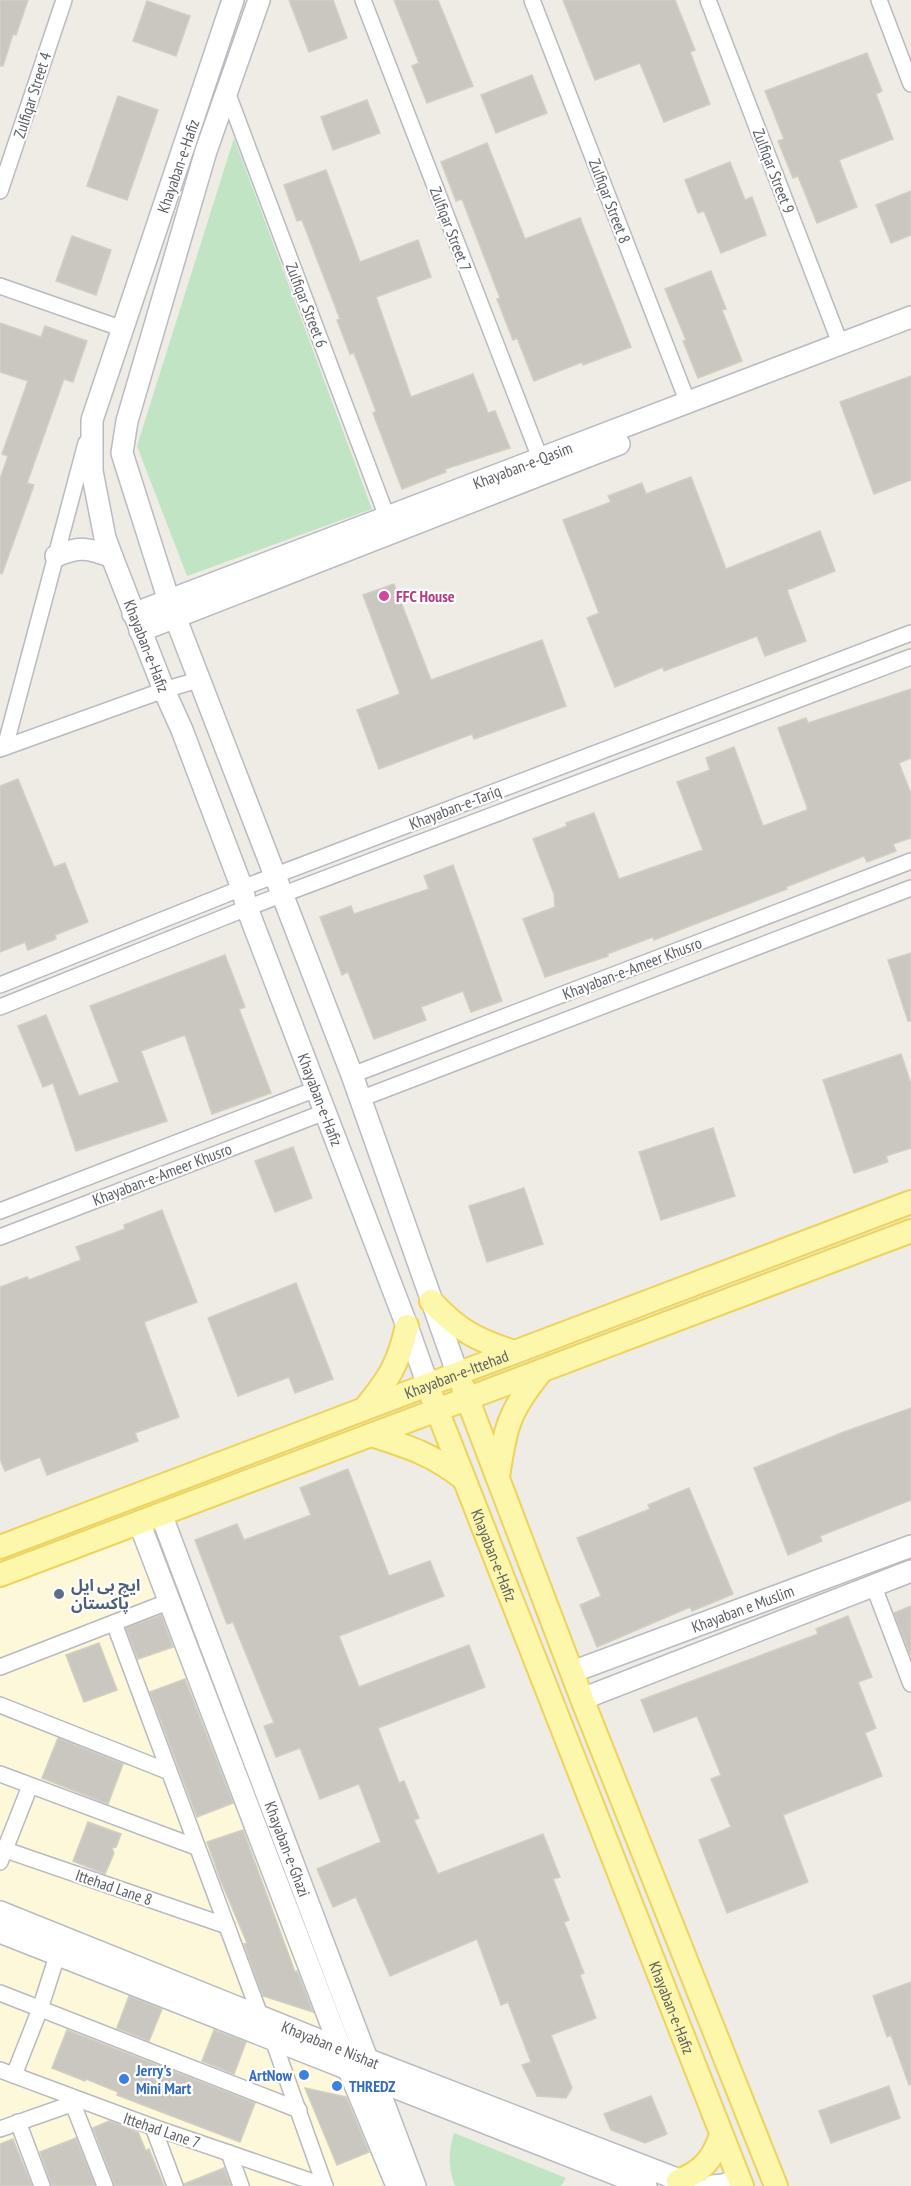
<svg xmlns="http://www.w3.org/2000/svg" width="911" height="2186" font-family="'PT Sans Narrow','Noto Sans Arabic',sans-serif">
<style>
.commercial{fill:#fdf8da}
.green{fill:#c1e5c4}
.building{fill:#c9c7c0;stroke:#d2cfc2;stroke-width:1.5}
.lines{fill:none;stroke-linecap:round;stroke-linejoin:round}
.street-casing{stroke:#b9babf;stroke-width:18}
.secondary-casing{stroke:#b9bbc1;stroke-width:24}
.primary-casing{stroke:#edd35d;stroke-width:26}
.street{stroke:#fff;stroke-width:15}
.secondary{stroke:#fff;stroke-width:21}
.primary{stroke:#fcf7aa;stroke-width:22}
.hotel-dot{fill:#d1479c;stroke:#fff;stroke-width:2}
.service-dot{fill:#5c6f8a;stroke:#fff;stroke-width:2}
.shop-dot{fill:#3f7fe0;stroke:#fff;stroke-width:2}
.labels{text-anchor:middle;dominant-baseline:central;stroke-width:4.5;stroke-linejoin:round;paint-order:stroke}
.street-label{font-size:16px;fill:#5c5e64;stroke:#fff}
.hotel-label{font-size:16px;font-weight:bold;fill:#b23c85;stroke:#fff;text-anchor:start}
.service-label{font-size:16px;font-weight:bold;fill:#4e5e75;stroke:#fff;text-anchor:start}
.shop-label{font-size:16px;font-weight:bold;fill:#366cbe;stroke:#fff;text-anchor:start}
</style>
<rect width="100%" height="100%" fill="#eeece4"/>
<polygon class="commercial" points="136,1535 388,2186 0,2186 0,1588"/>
<g class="green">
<polygon points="234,138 372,509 187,576 137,446"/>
<path d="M454,2133L566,2178L561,2186H455C448,2167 448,2153 454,2133Z"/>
</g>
<g class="building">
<polygon points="0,0 28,0 16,35 13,34 3,66 0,66"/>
<polygon points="289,0 333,0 347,38 309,52"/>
<polygon points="394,0 438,0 473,86 427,103 412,66 419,63"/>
<polygon points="563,0 675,0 695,50 690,52 710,104 664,122 640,63 595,80"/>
<polygon points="147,1 190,16 176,56 133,41"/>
<polygon points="867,53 882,91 876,94 893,139 839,160 857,207 817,223 798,176 793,178 778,141 784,139 765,91"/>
<polygon points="532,75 547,113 496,133 481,95"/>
<polygon points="118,96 158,110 127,200 87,186"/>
<polygon points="367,100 380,133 333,150 321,117"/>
<polygon points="487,143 525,239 580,218 631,347 583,365 582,362 534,381 517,338 513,340 497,299 500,298 462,199 456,201 441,162"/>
<polygon points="730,162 745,200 752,197 766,235 721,253 704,211 698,213 685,180"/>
<polygon points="326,170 360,262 418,240 431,277 376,297 411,397 473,374 488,413 495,411 510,448 445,469 446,472 402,489 373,413 376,411 354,353 350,354 337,320 340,319 302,220 297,221 284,185"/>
<polygon points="911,191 911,235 891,243 876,205"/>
<polygon points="72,236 111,250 96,295 56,281"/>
<polygon points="711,271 726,309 722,310 742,361 698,378 683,341 686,340 665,289"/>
<polygon points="0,323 41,337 45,326 87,341 73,382 64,379 27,483 34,485 2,574 0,573 0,479 8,456 2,454 28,381 0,372"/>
<polygon points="911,376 911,480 874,494 840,402"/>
<polygon points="691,477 726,569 820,531 835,571 787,590 806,641 765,656 757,636 664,671 663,667 615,687 587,618 599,613 563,520 611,502 608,496 642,483 646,494"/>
<polygon points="394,584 431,680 542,640 566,706 474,739 472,734 379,769 357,710 400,694 363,595"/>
<polygon points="911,689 911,758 899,763 911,794 911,838 893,844 896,851 867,862 864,856 786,887 787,889 682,929 654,940 653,937 607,954 608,956 545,977 523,919 555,907 554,894 533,839 567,826 566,823 594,813 619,879 700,851 703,850 677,782 710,770 706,758 734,747 763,826 807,810 807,807 778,728 806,718 808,723"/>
<polygon points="18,779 54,867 65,863 88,922 55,935 56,939 28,950 25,942 0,952 0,786"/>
<polygon points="453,865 502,1001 471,1012 463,991 421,1007 426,1020 374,1039 348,972 342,975 320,917 351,906 354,914 429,889 424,876"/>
<polygon points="911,953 911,1021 908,1021 888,960"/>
<polygon points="225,955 245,1007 239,1009 271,1093 212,1114 185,1035 141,1051 167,1121 76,1151 53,1083 43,1087 18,1026 46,1015 79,1096 119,1082 90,1006"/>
<polygon points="901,1054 911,1084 911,1148 886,1156 888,1162 854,1173 823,1080"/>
<polygon points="713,1128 735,1196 661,1220 639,1152"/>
<polygon points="293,1147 312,1198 275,1212 255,1161"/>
<polygon points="524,1188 543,1244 487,1262 469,1206"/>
<polygon points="162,1210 197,1302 144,1322 179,1417 135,1433 138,1441 47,1475 40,1457 5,1471 0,1459 0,1287 27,1277 29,1280 81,1260 76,1247 125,1229 124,1225"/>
<polygon points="296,1283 333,1379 295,1393 289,1377 238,1396 208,1318"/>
<polygon points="911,1408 911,1500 820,1536 822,1541 788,1555 754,1468 844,1432"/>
<polygon points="348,1469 389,1576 430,1561 444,1596 339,1636 359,1687 469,1645 485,1687 378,1728 399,1783 404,1781 419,1818 414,1820 438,1874 543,1834 560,1877 553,1879 569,1920 564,1922 584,1973 580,1975 596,2018 551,2035 572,2088 566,2098 537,2096 522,2065 531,2062 508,2002 501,2005 477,1939 390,1976 356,1897 333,1907 317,1869 381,1842 359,1784 320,1799 300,1748 276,1757 264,1726 274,1723 233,1622 227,1624 195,1540 237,1524 244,1540 311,1515 300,1488"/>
<polygon points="689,1488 733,1594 692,1611 690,1607 597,1647 580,1605 601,1596 577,1538 650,1509 648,1505"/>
<polygon points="911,1606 911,1654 910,1654 894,1613"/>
<polygon points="161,1615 173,1647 138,1659 126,1628"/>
<polygon points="848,1616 872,1677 858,1682 876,1728 865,1733 882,1776 783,1815 808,1882 727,1913 699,1840 731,1827 711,1779 721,1775 697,1716 654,1732 641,1700 818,1634 816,1629"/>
<polygon points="99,1643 117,1690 84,1702 66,1655"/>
<polygon points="185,1679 233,1803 197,1817 150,1692"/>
<polygon points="58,1738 123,1764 108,1804 42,1778"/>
<polygon points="88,1822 121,1834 116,1847 112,1848 114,1853 105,1874 73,1861"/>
<polygon points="243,1830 295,1972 297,1971 313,2012 263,1996 244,1944 247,1943 220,1879 207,1842"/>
<polygon points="911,1982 911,2084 909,2085 891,2035 887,2037 873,1996"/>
<polygon points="129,1996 162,2009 149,2041 117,2028"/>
<polygon points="67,2030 255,2103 240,2142 117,2095 118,2092 86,2079 85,2081 52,2068"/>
<polygon points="214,2030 246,2042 234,2074 202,2061"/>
<polygon points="889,2086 900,2118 831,2143 819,2111"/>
<polygon points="305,2088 346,2097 369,2152 337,2165"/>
<polygon points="651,2096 667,2134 645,2143 611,2130 604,2114"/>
<polygon points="109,2121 138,2132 146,2151 149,2149 164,2186 115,2186 93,2128"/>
<polygon points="76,2138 95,2186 52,2186 40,2152"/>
<polygon points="13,2139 21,2159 32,2186 0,2186 0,2144"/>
<polygon points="224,2168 231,2186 185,2186 184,2184"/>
</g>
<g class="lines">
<g class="street-casing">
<g id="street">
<polyline points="363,0 540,458"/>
<polyline points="532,0 688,403"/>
<polyline points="708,0 840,343"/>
<polyline points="879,0 911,84"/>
<polyline points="227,92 387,517"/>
<polyline points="0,191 64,0"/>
<polyline points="0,286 123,329"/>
<polyline points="5,747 86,443"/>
<polyline points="0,749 164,690 198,680"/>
<polyline points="0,985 242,888 911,633"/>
<polyline points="0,1007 247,908 911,657"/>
<polyline points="352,1075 911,861"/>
<polyline points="360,1099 911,888"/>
<polyline points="0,1211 316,1089"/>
<polyline points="0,1237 325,1112"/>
<polyline points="874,1587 911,1684"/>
<polyline points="114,1623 260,2015"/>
<polyline points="0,1667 170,1601"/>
<polyline points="0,1705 167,1771"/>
<polyline points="0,1774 196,1847"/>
<polyline points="0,1848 227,1926"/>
<polyline points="0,1862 30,1786"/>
<polyline points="0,1993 299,2110"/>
<polyline points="273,2040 325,2186"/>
<polyline points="0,2070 153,2127 325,2186"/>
<polyline points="14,2075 40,2009 57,1956"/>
<polyline points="73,2104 105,2186"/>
<polyline points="18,2122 42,2186"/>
<polyline points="153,2127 175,2186"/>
<polyline points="0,2129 80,2101"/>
<polyline points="229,2153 241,2186"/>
</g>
</g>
<g class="secondary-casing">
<g id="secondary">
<path id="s1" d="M233,0L92,420V471L105,538L112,557L164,690L182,730L242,888L247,908L407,1326L428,1385"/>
<polyline points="259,0 206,151 127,421 122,453 169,601 352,1075 458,1375"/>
<path d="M56,556C79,546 89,548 112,557"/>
<path id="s2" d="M133,614L911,317"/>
<polyline points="140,631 619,444"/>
<path id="s3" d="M161,1514L415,2186"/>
<polyline points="139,1522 348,2068 397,2186"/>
<path id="s4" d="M572,1672L911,1546"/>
<polyline points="582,1699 911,1571"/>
<path id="s5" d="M0,1912L366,2059L695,2186"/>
<polyline points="0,1932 646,2186"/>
<polyline points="713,2186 723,2185 739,2179"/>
</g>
</g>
<g class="primary-casing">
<g id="primary">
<path d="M431,1301C459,1331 475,1339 514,1352"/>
<polyline points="463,1387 582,1699 776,2186"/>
<path id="s6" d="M432,1397L742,2186"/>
<path d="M365,1408C390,1377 398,1365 407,1326"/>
<path d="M371,1435C409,1447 432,1454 464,1479"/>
<path d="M498,1477C505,1429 508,1412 540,1373"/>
<path id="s7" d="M0,1547L911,1202"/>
<polyline points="0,1575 911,1231"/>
<path d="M678,2181C702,2172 713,2159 721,2135"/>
</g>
</g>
<use href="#street" class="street"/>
<use href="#secondary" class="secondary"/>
<use href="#primary" class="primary"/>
</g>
<circle class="hotel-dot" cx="384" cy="596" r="6"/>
<circle class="service-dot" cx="59" cy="1594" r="6"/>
<g class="shop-dot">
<circle cx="304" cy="2075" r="6"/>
<circle cx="124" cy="2079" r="6"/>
<circle cx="337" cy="2086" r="6"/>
</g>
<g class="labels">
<g class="street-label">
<text transform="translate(32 95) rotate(-72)">Zulfiqar Street 4</text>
<text transform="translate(178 166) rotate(-71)">Khayaban-e-Hafiz</text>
<text transform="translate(774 171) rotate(69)">Zulfiqar Street 9</text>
<text transform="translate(610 201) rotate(69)">Zulfiqar Street 8</text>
<text transform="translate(451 229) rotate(69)">Zulfiqar Street 7</text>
<text transform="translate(307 305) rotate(69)">Zulfiqar Street 6</text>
<text stroke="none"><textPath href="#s2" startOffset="417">Khayaban-e-Qasim</textPath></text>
<text stroke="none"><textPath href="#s1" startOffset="678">Khayaban-e-Hafiz</textPath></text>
<text transform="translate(455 807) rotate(-21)">Khayaban-e-Tariq</text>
<text transform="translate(632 968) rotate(-21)">Khayaban-e-Ameer Khusro</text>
<text stroke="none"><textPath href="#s1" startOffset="1164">Khayaban-e-Hafiz</textPath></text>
<text transform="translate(162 1174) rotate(-21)">Khayaban-e-Ameer Khusro</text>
<text stroke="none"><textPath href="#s7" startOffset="488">Khayaban-e-Ittehad</textPath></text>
<text stroke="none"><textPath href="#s6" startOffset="170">Khayaban-e-Hafiz</textPath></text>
<text stroke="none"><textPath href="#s4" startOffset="182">Khayaban e Muslim</textPath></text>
<text stroke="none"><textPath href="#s3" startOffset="358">Khayaban-e-Ghazi</textPath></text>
<text transform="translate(114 1887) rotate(19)">Ittehad Lane 8</text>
<text stroke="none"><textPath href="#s6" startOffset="656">Khayaban-e-Hafiz</textPath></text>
<text stroke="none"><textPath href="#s5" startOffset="356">Khayaban e Nishat</textPath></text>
<text transform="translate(162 2130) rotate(19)">Ittehad Lane 7</text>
</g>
<g class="hotel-label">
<text x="396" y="596">FFC House</text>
</g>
<g class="service-label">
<text x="71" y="1585">ایچ بی ایل<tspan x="71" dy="18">پاکستان</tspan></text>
</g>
<g class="shop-label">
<text x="136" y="2070">Jerry's<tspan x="136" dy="18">Mini Mart</tspan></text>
<text x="292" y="2075" text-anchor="end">ArtNow</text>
<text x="349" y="2086">THREDZ</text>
</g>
</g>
</svg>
